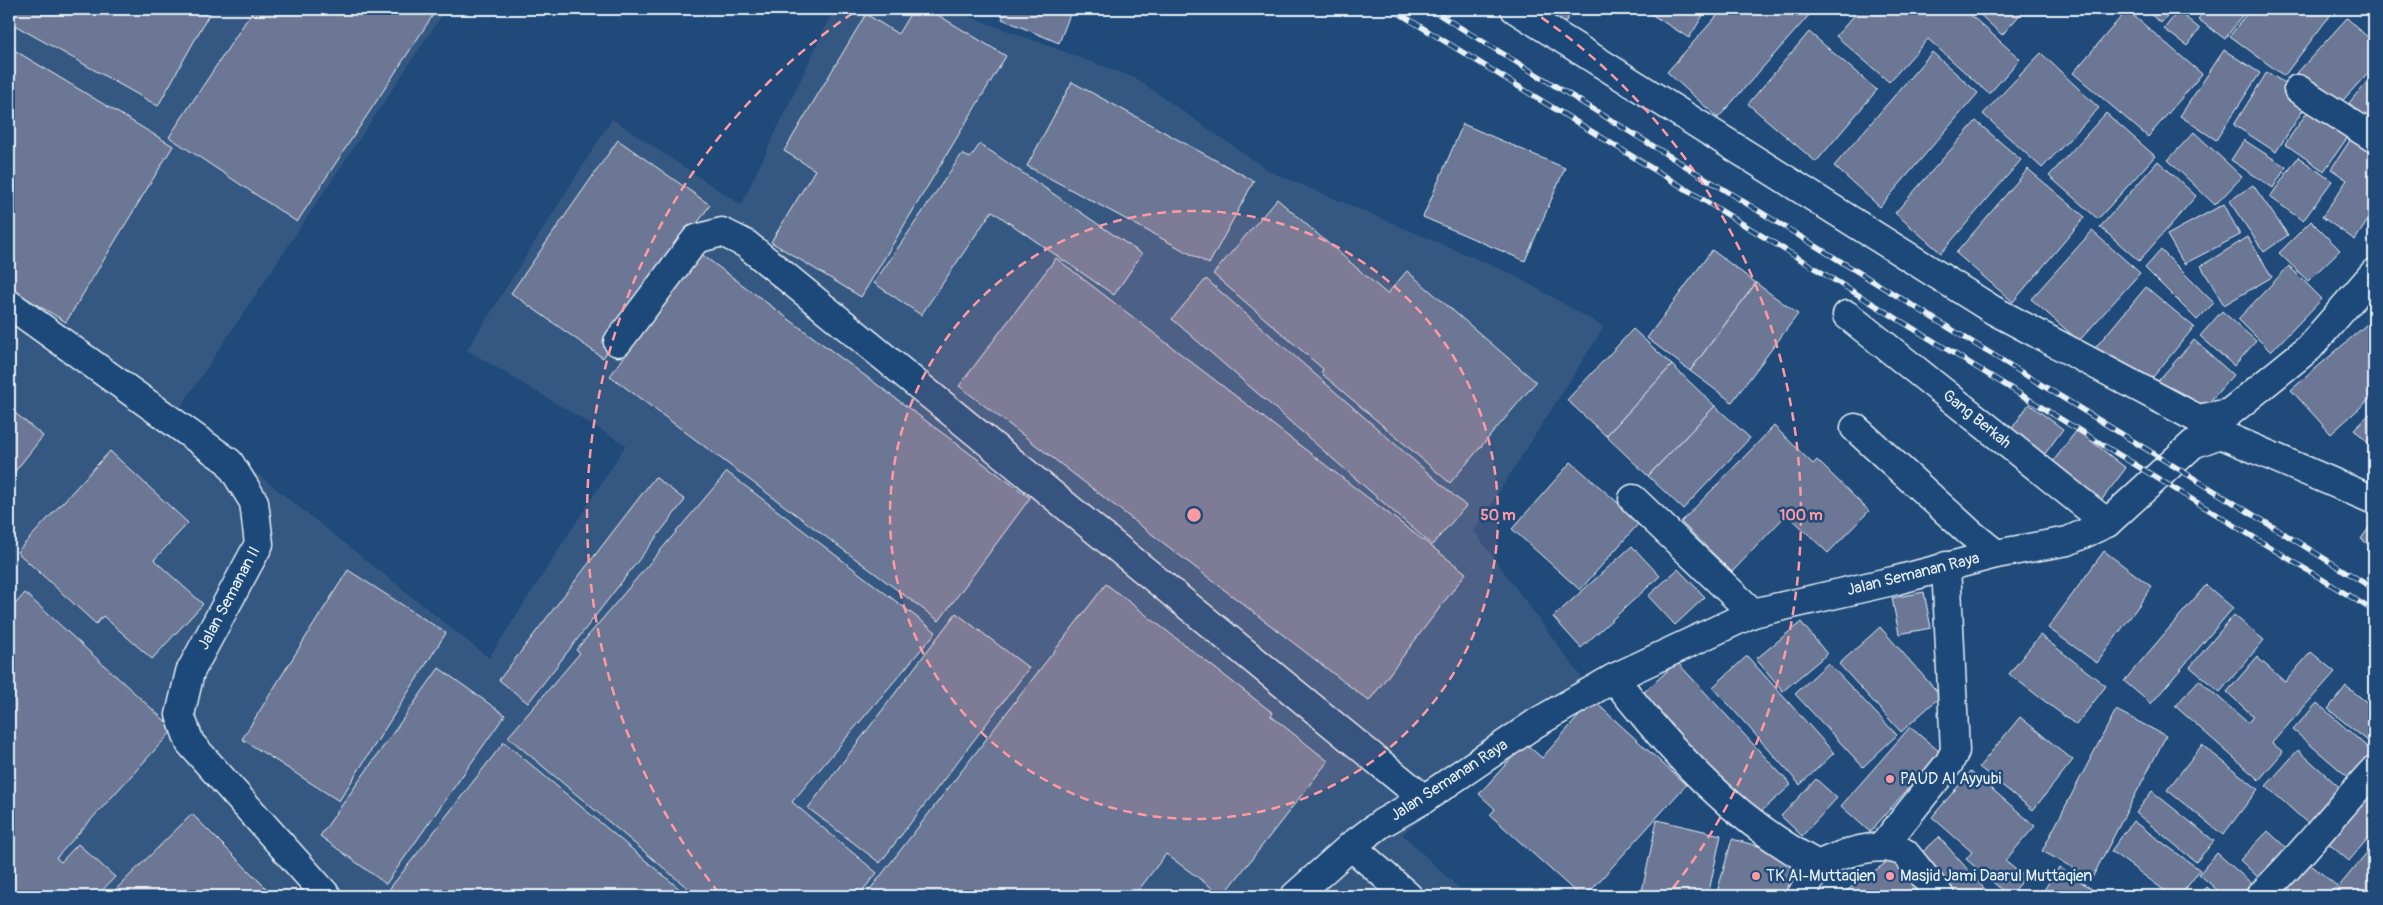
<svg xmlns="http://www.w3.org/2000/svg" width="2383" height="905" font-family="Pangolin,sans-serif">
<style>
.built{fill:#365882}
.building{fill:#6c7795;stroke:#e8f1f8}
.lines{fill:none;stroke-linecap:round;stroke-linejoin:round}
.minor-casing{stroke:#e8f1f8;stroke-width:31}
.minor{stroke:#1f4a7a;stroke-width:28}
.rail-casing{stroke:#e8f1f8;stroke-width:5.5}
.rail{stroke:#1f4a7a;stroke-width:4;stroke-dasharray:11;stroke-linecap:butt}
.ring{fill:none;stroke:#ff9aa2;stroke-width:2.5;stroke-dasharray:9 6}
.poi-dot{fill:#ff9aa2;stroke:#1f4a7a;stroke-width:2}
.labels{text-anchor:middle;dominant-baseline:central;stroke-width:5;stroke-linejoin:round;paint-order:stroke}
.street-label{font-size:16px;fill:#e8f1f8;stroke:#1f4a7a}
.poi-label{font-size:16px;fill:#e8f1f8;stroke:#1f4a7a;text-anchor:start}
.centre{fill:#ff9aa2;stroke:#1f4a7a;stroke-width:2.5}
.ring-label{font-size:15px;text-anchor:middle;font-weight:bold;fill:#ff9aa2;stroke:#1f4a7a;stroke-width:5;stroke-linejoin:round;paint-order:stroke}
</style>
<rect width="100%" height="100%" fill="#1f4a7a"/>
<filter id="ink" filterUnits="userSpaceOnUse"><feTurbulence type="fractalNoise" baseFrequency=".02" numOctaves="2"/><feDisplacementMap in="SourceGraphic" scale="10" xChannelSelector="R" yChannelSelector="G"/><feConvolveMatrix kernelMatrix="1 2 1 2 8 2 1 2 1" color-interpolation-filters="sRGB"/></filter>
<g filter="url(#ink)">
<polygon class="built" points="9,9 446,9 178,411 489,658 626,445 467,350 612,119 741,205 834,9 949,9 1135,78 1269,171 1510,273 1604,327 1474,531 1590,689 1402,834 1467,896 9,896"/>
<g class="building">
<polygon points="9,9 212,9 158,106 9,22"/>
<polygon points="254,9 437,9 297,222 169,137"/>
<polygon points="913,9 928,9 1006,56 861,297 771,242 815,170 784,151 866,14 898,34"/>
<polygon points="1006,9 1072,9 1059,43 1002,19"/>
<polygon points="1535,9 1574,9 1562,27"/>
<polygon points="1643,9 1707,9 1689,38"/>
<polygon points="1723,9 1807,9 1811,13 1718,118 1667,72"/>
<polygon points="1860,9 1964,9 2020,59 1989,94 1928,39 1889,82 1836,36"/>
<polygon points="1974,9 2025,9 2002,35"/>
<polygon points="2144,9 2173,9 2161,23"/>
<polygon points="2205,9 2247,9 2225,39 2198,19"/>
<polygon points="2250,9 2335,9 2284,76 2230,36"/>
<polygon points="2364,9 2374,9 2374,18"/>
<polygon points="2127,10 2202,74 2148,137 2073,73"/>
<polygon points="2178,11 2200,29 2187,46 2164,29"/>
<polygon points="2347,18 2374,43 2374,66 2336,108 2297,73"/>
<polygon points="1809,32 1877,90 1816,162 1748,104"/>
<polygon points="9,47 173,146 66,322 9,288"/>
<polygon points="2224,50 2260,73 2216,140 2180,116"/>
<polygon points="1932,52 1978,93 1880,207 1834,166"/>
<polygon points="2041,53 2099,108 2042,168 1983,114"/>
<polygon points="2267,72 2310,99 2276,152 2234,125"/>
<polygon points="2374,73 2374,124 2349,103"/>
<polygon points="1072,82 1254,181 1209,264 1027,166"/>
<polygon points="2313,104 2352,131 2324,171 2285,144"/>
<polygon points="2106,113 2155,156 2098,219 2049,176"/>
<polygon points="1976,121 2021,160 1941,253 1895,213"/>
<polygon points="1463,124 1565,168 1525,261 1423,217"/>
<polygon points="2194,132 2242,177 2215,205 2168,160"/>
<polygon points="2355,133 2374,140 2374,211 2355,240 2322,217 2347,180 2331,169"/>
<polygon points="618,140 710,205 603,358 511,293"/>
<polygon points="2244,140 2286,167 2273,188 2231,160"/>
<polygon points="980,144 1142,254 1114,295 992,211 921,315 874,283 962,154 970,158"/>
<polygon points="2298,157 2332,181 2303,221 2270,197"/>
<polygon points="2158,161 2196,196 2139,261 2100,227"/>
<polygon points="2028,169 2085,217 2013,302 1956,253"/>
<polygon points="2253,185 2288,235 2264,252 2229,201"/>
<polygon points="1277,199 1387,294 1407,271 1536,382 1450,483 1321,373 1323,369 1213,274"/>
<polygon points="2224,204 2240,235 2184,264 2167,235"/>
<polygon points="2311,221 2340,250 2308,281 2279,253"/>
<polygon points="2092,231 2140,273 2079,341 2031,299"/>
<polygon points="2248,237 2272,277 2224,305 2201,266"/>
<polygon points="1712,250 1756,283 1690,371 1647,338"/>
<polygon points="2161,250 2214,303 2197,320 2145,268"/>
<polygon points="701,254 1030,498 939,621 610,376"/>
<polygon points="1056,258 1466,573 1369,701 959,386"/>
<polygon points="2289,266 2322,299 2271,352 2238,319"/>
<polygon points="1206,279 1466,506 1432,545 1172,319"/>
<polygon points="1756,283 1798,314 1732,402 1690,371"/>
<polygon points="2146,287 2194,327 2144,388 2095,348"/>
<polygon points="2222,311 2256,341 2234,366 2200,336"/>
<polygon points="2367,324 2374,332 2374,395 2331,434 2291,390"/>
<polygon points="1633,329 1672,365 1606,436 1567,400"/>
<polygon points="2194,340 2233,375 2198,415 2158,381"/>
<polygon points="1672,365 1715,406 1648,476 1606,436"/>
<polygon points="2029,404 2063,429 2039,462 2006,437"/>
<polygon points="1715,406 1750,438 1683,509 1648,476"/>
<polygon points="9,408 43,436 9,479"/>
<polygon points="2374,410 2374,449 2354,429"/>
<polygon points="1774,426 1813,464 1817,460 1869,511 1828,553 1787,514 1732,572 1681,522"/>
<polygon points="2077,430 2126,468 2097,506 2048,468"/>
<polygon points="110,451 188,523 154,560 203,604 152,659 103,616 96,624 17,552"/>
<polygon points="1571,462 1640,522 1580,590 1512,529"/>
<polygon points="727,472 936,632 792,802 877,873 858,896 697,896 508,737 580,653 576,650"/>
<polygon points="655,477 685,500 528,703 499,680"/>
<polygon points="2374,520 2374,548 2361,539"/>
<polygon points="1632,546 1660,576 1581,648 1553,617"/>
<polygon points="2104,551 2152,587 2097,663 2048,628"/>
<polygon points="1678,569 1705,597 1675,625 1648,596"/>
<polygon points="348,570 446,633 339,801 242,739"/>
<polygon points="1106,584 1273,713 1271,716 1328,761 1223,896 1166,854 1134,896 865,896"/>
<polygon points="2206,585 2233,608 2151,704 2124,681"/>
<polygon points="1924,592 1931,628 1899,634 1892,598"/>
<polygon points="25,593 174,729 56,858 61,862 78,844 115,877 97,896 9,896 9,611"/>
<polygon points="956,613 1029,668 880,863 808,808"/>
<polygon points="2234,615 2264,640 2220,692 2190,667"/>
<polygon points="1801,622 1827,654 1783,691 1756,659"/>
<polygon points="1880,627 1941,696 1901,732 1839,664"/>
<polygon points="2040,635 2106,686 2076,725 2009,674"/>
<polygon points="2311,652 2335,672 2272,743 2283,752 2259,780 2175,706 2199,680 2248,723 2253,716 2227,692 2257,657 2285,682"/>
<polygon points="1747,656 1834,753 1800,785 1713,687"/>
<polygon points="1677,662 1791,785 1756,816 1642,694"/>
<polygon points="1828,663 1897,735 1863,767 1795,694"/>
<polygon points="439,668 505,715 386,884 320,836"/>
<polygon points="2346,686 2374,708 2374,746 2328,709"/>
<polygon points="1593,700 1686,785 1586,896 1580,896 1490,815 1495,809 1479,794 1525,743 1542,758"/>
<polygon points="2317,703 2374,753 2374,761 2355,783 2293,730"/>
<polygon points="2116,710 2166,736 2092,878 2042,851"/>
<polygon points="2020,717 2073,760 2033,810 1979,767"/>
<polygon points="1910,727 1940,752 1870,832 1841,806"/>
<polygon points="504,742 688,896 384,896"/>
<polygon points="2202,745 2258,789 2223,835 2167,790"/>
<polygon points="2298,750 2346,793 2314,829 2266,786"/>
<polygon points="1971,771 2035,826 2005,861 2025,877 2009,896 1966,859 1972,852 1932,817"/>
<polygon points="2374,778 2374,831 2349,861 2322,838"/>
<polygon points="1816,779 1837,798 1802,836 1781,816"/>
<polygon points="2152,791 2214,841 2196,862 2136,813"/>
<polygon points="192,814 274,896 109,896"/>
<polygon points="1657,820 1721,835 1708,896 1641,896"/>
<polygon points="2133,821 2200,870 2180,896 2172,896 2111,851"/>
<polygon points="2268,831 2295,856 2266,885 2240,860"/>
<polygon points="1939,837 1991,896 1952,896 1917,857"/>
<polygon points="1732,839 1795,856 1785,896 1716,896"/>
<polygon points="2374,844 2374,896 2343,896 2336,890"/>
<polygon points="2217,853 2258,889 2252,896 2224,896 2199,874"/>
<polygon points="1897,855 1927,896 1839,896"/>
<polygon points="2305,860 2337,886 2329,896 2276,896"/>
<polygon points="2059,867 2102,896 2040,896"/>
<polygon points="2207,887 2218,896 2199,896"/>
</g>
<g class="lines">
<g class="minor-casing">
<g id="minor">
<polyline points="1515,9 1993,310 2198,419 2229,413 2309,348 2374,273"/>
<polyline points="2298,89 2374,138"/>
<polyline points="9,304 229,462 254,502 259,544 190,672 180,715 190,743 327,896"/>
<polyline points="1847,315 2107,523"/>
<polyline points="618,342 696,239 722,232 746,244 1424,799"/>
<polyline points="1855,428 1969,532 1996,554"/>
<polyline points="1633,499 1753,613"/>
<path d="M1614,678C1671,752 1735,821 1818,865"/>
<polyline points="1351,846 1408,896"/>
<polyline points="1882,847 1949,763 1955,751 1946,566"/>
<path d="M1818,865C1841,854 1881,839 1905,853L1940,896"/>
<polyline points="1295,896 1351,846 1382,823 1424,799 1536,723 1614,678 1753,613 1897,580 1996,554 2068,541 2107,523 2193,444 2220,434 2374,500"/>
<polyline points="1801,896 1818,865"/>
<path d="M2260,896C2301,857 2335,812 2374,770"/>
</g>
</g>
<use href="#minor" class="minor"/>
<g class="rail-casing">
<g id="rail">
<polyline points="1392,9 2374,611"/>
<polyline points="1430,9 2374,589"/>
</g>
</g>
<use href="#rail" class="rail"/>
</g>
</g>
<circle cx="1194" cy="515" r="304" fill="#ff9aa2" fill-opacity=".12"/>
<g class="ring">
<circle cx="1194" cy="515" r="304"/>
<path d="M719 893A607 607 0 0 1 859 9M1529 9A607 607 0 0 1 1669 893"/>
</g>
<g class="poi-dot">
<circle cx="1890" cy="779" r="5"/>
<circle cx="1756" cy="876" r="5"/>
<circle cx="1890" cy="876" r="5"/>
</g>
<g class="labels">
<g class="street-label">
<text transform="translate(1977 419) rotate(39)">Gang Berkah</text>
<text transform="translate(1913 574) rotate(-14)">Jalan Semanan Raya</text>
<text transform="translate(229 598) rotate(-62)">Jalan Semanan II</text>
<text transform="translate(1449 780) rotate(-33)">Jalan Semanan Raya</text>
</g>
<g class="poi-label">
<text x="1900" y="779">PAUD Al Ayyubi</text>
<text x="1766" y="876">TK Al-Muttaqien</text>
<text x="1900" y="876">Masjid Jami Daarul Muttaqien</text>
</g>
</g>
<circle cx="1194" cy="515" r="8" class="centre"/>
<g class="ring-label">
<text x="1498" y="520">50 m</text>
<text x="1801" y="520">100 m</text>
</g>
<rect width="2383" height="905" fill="none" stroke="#1f4a7a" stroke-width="30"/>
<rect x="15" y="15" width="2353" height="875" fill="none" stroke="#e8f1f8" stroke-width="2" filter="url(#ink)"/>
</svg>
